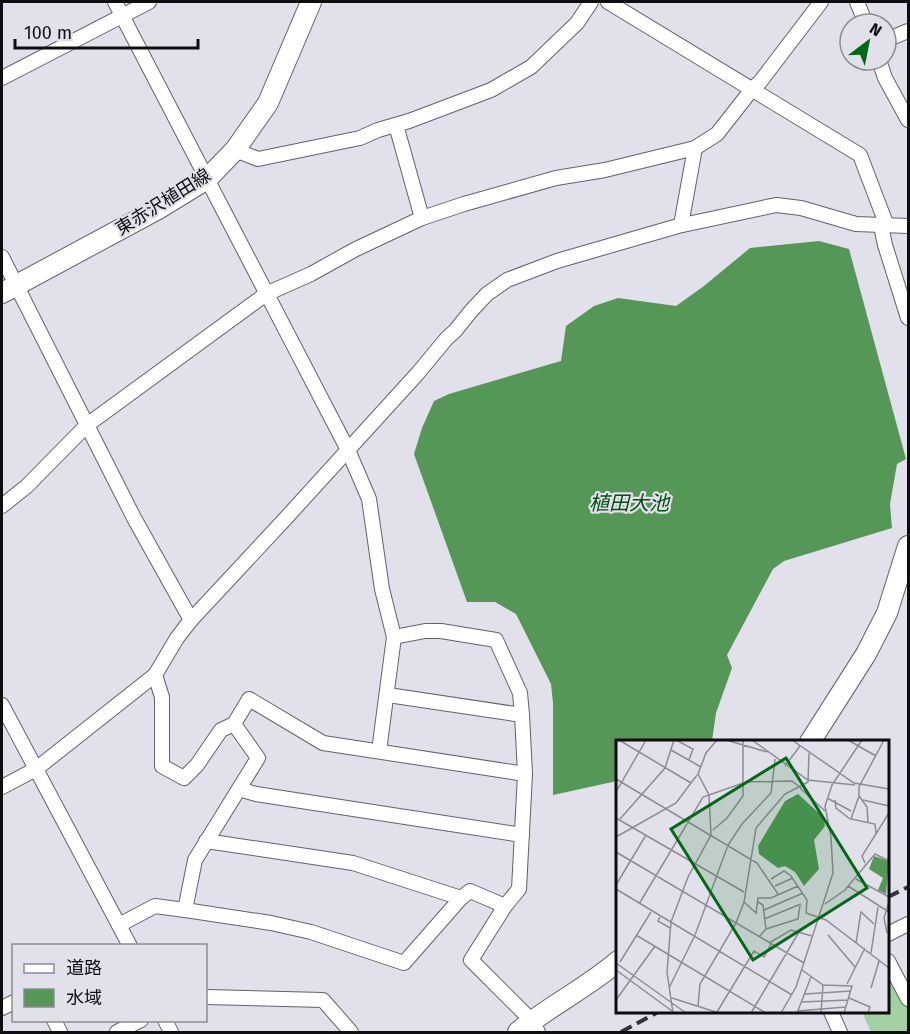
<svg xmlns="http://www.w3.org/2000/svg" width="910" height="1034" font-family="'Fira Sans','Noto Sans JP',sans-serif">
<style>
.green{fill:#a4d1a3}
.water{fill:#559757}
.lines{fill:none;stroke-linecap:round;stroke-linejoin:round}
.street-casing{stroke:#636169;stroke-width:16}
.secondary-casing{stroke:#636169;stroke-width:22}
.street{stroke:#fff;stroke-width:14}
.secondary{stroke:#fff;stroke-width:20}
.rail{stroke:#353338;stroke-width:4;stroke-dasharray:12 6;stroke-linecap:butt}
.labels{text-anchor:middle;dominant-baseline:central;stroke-width:4.5;stroke-linejoin:round;paint-order:stroke}
.street-label{font-size:18px;fill:#0e0d10;stroke:#e2e0ea}
.water-label{font-size:20px;font-style:italic;fill:#024e0e;stroke:#e2e0ea}
.inset-road{fill:none;stroke:#8d8c93;stroke-width:1.5}
.view{fill:#036916;fill-opacity:0.15;stroke:#036916;stroke-width:3}
.inset-edge{fill:none;stroke:#0e0d10;stroke-width:3}
</style>
<rect width="100%" height="100%" fill="#e2e0ea"/>
<polygon class="green" points="888,969 908,1009 908,1032 871,1032 862,1012 888,1012"/>
<polygon class="water" points="819,241 849,249 906,459 897,464 890,504 892,528 784,561 773,569 727,655 732,668 716,713 712,741 618,742 617,781 553,795 553,703 551,684 516,614 495,602 467,602 414,454 422,428 434,401 449,394 561,361 566,326 594,306 618,298 676,306 704,286 750,248"/>
<g class="lines">
<g class="street-casing">
<g id="street">
<polyline points="115,2 348,450 369,499 382,589 394,637 379,751"/>
<polyline points="608,2 860,155 887,226"/>
<polyline points="857,2 866,24"/>
<polyline points="886,40 908,31"/>
<polyline points="879,60 885,78 908,120"/>
<polyline points="2,78 149,2"/>
<polyline points="396,125 422,218"/>
<polyline points="235,150 258,159 360,138 378,130 409,121 491,90 531,67 577,23 591,2"/>
<polyline points="681,225 695,148"/>
<polyline points="881,226 885,245 908,318"/>
<polyline points="2,257 134,518 191,620"/>
<polyline points="2,506 27,486 87,425 266,294 311,274 356,249 422,218 464,204 556,178 605,170 695,148 717,134 753,88 760,82 821,2"/>
<polyline points="394,637 425,631 441,631 496,640 520,693 522,715 525,774 519,889 505,906 471,960 532,1021 538,1032"/>
<polyline points="155,675 162,697 162,766 184,778 197,765 221,730 234,724 249,699 323,743 525,774"/>
<polyline points="388,695 522,715"/>
<polyline points="2,705 130,946"/>
<polyline points="2,787 36,769 155,675 177,638 191,620 286,518 418,373 447,338 455,331 471,311 487,294 507,280 557,261 678,226 776,205 801,208 856,224 908,226"/>
<polyline points="239,789 256,794 522,835"/>
<polyline points="206,841 353,863 461,898"/>
<polyline points="185,910 195,860 258,758 234,724"/>
<polyline points="119,925 155,906 185,910 271,923 311,932 404,963 461,898 470,891 505,906"/>
<polyline points="888,934 908,924"/>
<polyline points="888,961 908,999"/>
<polyline points="206,997 323,1000 351,1032"/>
<polyline points="2,1008 14,1002"/>
<polyline points="831,1012 840,1032"/>
<polyline points="54,1020 60,1032"/>
<polyline points="165,1020 171,1032"/>
<polyline points="117,1032 141,1020"/>
</g>
</g>
<g class="secondary-casing">
<g id="secondary">
<polyline points="2,293 158,209 207,179 235,150 268,103 311,2"/>
<polyline points="810,742 866,654 887,613 908,546"/>
<path d="M518,1032C549,1006 587,988 618,961"/>
</g>
</g>
<use href="#street" class="street"/>
<use href="#secondary" class="secondary"/>
<g class="rail">
<polyline points="888,897 908,887"/>
<polyline points="621,1032 658,1012"/>
</g>
</g>
<g class="labels">
<g class="street-label">
<text transform="translate(163 202) rotate(-32)">東赤沢植田線</text>
</g>
<g class="water-label">
<text x="629" y="503">植田大池</text>
</g>
</g>
<g transform="translate(616 740)">
<rect width="273" height="273" fill="#e2e0ea"/>
<path d="M182,54L206,76L209,86L198,100L203,129L188,146L179,132L169,126L162,128L143,114L142,106L169,61ZM258,116L273,121L270,154L262,150L267,138L253,129Z" fill="#559757"/>
<path class="inset-road" d="M3,0L75,43M60,0L77,9L73,20M110,0L151,12M136,0L192,40L239,45M176,0L238,43L273,49M232,0L260,16M55,10L85,27M169,26L184,6M0,39L141,123L162,154M184,48L209,71M0,52L30,0M243,56L251,67L252,82M211,58L235,71M219,60L220,68L234,79M247,60L273,66M0,78L128,152M4,79L49,28L58,0M97,90L111,78L127,56V0M260,94L259,84L235,79L243,56V47L268,0M0,97L60,63L81,35M0,112L188,223M249,123L246,116L273,73M155,139L168,131L175,136L191,160L190,173L210,180L273,228M240,139L273,157M0,145L30,95M159,146L177,138M232,146L273,172M0,149L176,255M128,162L140,173L142,158H155L182,146M142,162L147,165L150,189M23,164L87,57L130,42L176,41L185,48M209,164L229,150L259,114L271,120L273,117M148,170L187,153M44,177L42,181L54,188M148,179L185,164M271,193L268,178L273,162M20,195L150,273M212,195L239,227M143,197L150,189L182,179L184,166M153,203L175,190L196,196M240,203L245,172L258,184M255,213L262,167M4,222L35,172M0,223L70,273M0,230L56,271M186,230L207,245L236,246L228,273M231,244L249,208M53,248L79,195L112,105L126,84L155,53L159,19M255,248L263,221M189,254L235,251M56,258L103,273M233,258L254,267L252,273M0,260L39,206M186,262L232,260M82,266L84,244L120,183L128,162L140,88L169,54L192,42L193,13M181,271L230,267M101,272L138,211L148,217L155,204M57,273L51,232L55,182L72,137L95,95L93,55L82,34L90,13L101,0M135,273L183,192M165,273L180,247L217,133L215,97L209,66L216,45L246,0M181,273L195,237M205,273L207,245"/>
<path class="view" d="M170,18L251,148L137,220L55,89Z"/>
<rect width="273" height="273" class="inset-edge"/>
</g>
<rect width="910" height="1034" fill="none" stroke="#0e0d10" stroke-width="6"/>
<rect x="12" y="944" width="195" height="78" fill="#e2e0ea" stroke="#8d8c93" stroke-width="1.5"/>
<rect x="24" y="964" width="30" height="9" fill="#ffffff" stroke="#8d8c93" stroke-width="1.5"/>
<text x="66" y="974" font-size="18" fill="#0e0d10">道路</text>
<rect x="24" y="989" width="30" height="18" fill="#559757" stroke="#8d8c93" stroke-width="1.5"/>
<text x="66" y="1004" font-size="18" fill="#0e0d10">水域</text>
<g transform="translate(868 42) rotate(32)"><circle r="28" fill="#e2e0ea" stroke="#8d8c93" stroke-width="1.5"/>
<path d="M0-4.5L10 22L0 15L-10 22Z" fill="#036916"/>
<text y="-9" font-size="16" font-weight="bold" text-anchor="middle" fill="#0e0d10">N</text>
</g>
<path d="M15 39v9h183v-9" fill="none" stroke="#0e0d10" stroke-width="3"/>
<text x="24" y="39" font-size="18" fill="#0e0d10" stroke="#e2e0ea" stroke-width="4.5" paint-order="stroke">100 m</text>
</svg>
